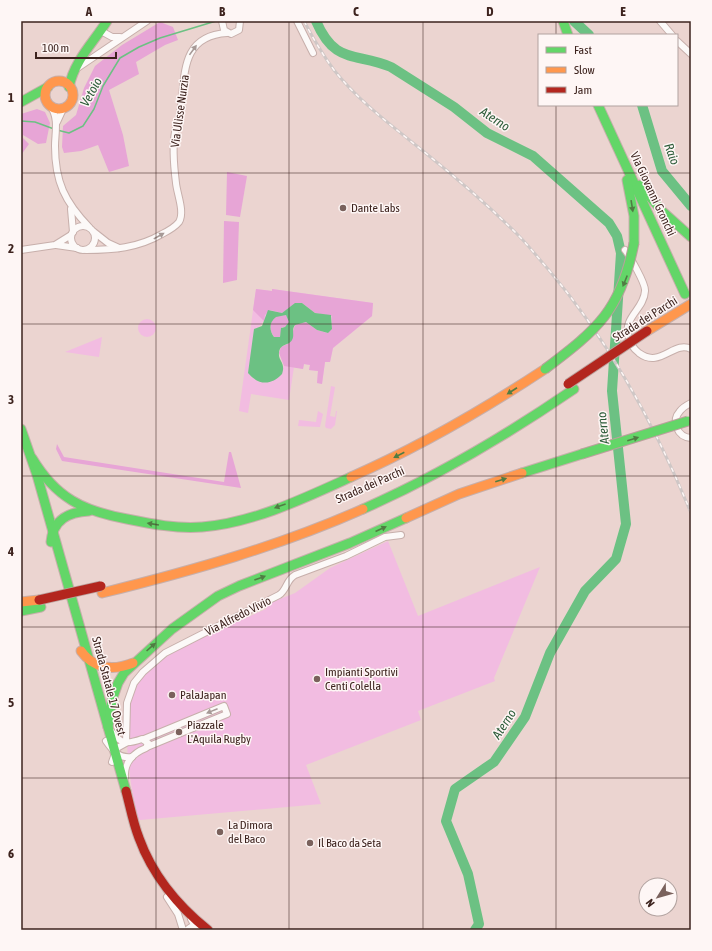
<svg xmlns="http://www.w3.org/2000/svg" width="712" height="951" font-family="'Asap Condensed',sans-serif">
<style>
.green{fill:#f2bce1;fill-rule:evenodd}
.forest{fill:#e7a5d6}
.water{fill:#6cc183;fill-rule:evenodd}
.lines{fill:none;stroke-linecap:round;stroke-linejoin:round}
.stream{stroke:#6cc183;stroke-width:1.5}
.river{stroke:#6cc183;stroke-width:10}
.street-casing{stroke:#c7afab;stroke-width:8}
.fast-casing{stroke:#c7afab;stroke-width:11}
.slow-casing{stroke:#c7afab;stroke-width:11}
.jam-casing{stroke:#c7afab;stroke-width:11}
.street{stroke:#fcf9f8;stroke-width:6}
.fast{stroke:#63d668;stroke-width:9}
.slow{stroke:#ff974d;stroke-width:9}
.jam{stroke:#b3261e;stroke-width:9}
.rail-casing{stroke:#cfc7c6;stroke-width:3}
.rail{stroke:#fef6f5;stroke-width:1.5;stroke-dasharray:4.5;stroke-linecap:butt}
.fast-bridge-casing{stroke:#baa09c;stroke-width:11;stroke-linecap:butt}
.jam-bridge-casing{stroke:#baa09c;stroke-width:11;stroke-linecap:butt}
.fast-bridge{stroke:#63d668;stroke-width:9}
.jam-bridge{stroke:#b3261e;stroke-width:9}
.oneway{fill:#a69996}
.oneway2{fill:#507c43}
.grid{fill:none;stroke:#3d231e;stroke-width:1;stroke-opacity:0.55}
.poi-dot{fill:#7a615c;stroke:#fef6f5;stroke-width:1.5}
.labels{text-anchor:middle;dominant-baseline:central;stroke-width:3;stroke-linejoin:round;paint-order:stroke}
.street-label{font-size:12px;fill:#3d231e;stroke:#fef6f5}
.poi-label{font-size:12px;fill:#3d231e;stroke:#fef6f5;text-anchor:start}
.water-label{font-size:13px;font-style:italic;fill:#2b5b38;stroke:#fef6f5}
.neatline{fill:none;stroke:#3d231e;stroke-width:1.5}
.grid-label{font-size:13px;text-anchor:middle;font-weight:bold;fill:#3d231e}
</style>
<rect width="100%" height="100%" fill="#ebd4d0"/>
<g class="green">
<path d="M256,289L272,291V289L373,303L372,316L333,348L330,362H325L322,384L317,383L318,371L309,370L310,365L304,364L303,369L294,367L289,400L251,394L248,413L239,411ZM302,303L332,321L284,366L260,382L251,377L258,328L264,321Z"/>
<circle cx="147" cy="328" r="9"/>
<polygon points="102,337 99,357 65,352"/>
<polygon points="331,386 335,387 330,416 335,417 336,411 337,411 335,425 331,429 326,428 325,426"/>
<polygon points="318,411 323,414 320,427 298,426 299,420 316,422"/>
<path d="M388,541L418,616L540,567L494,678L495,681L418,711L421,720L306,765L321,804L140,820L137,817C130,781 116,709 142,677C164,650 233,624 266,609L265,605L295,593L330,568Z"/>
</g>
<g class="forest">
<polygon points="160,22 173,27 178,40 165,45 136,62 139,74 109,90 123,135 129,166 109,172 98,145 81,151 64,153 62,147 63,126 76,115 84,88 95,66 122,45"/>
<polygon points="37,109 45,112 50,123 46,143 38,144 23,135 23,138 29,144 21,155 21,114"/>
<polygon points="227,172 247,176 240,217 226,215"/>
<polygon points="224,221 239,222 237,280 223,283"/>
<polygon points="256,289 272,291 272,289 373,303 372,316 333,348 330,362 325,362 322,384 317,383 318,371 309,370 310,365 304,364 303,369 284,366 279,353 281,347 289,343 295,325 306,322 317,330 327,333 332,329 332,316 315,313 302,303 290,307 282,313 270,310 265,315 264,321 253,310"/>
<path d="M286,315L290,322L285,327H282L280,337H274C269,330 269,322 276,316Z"/>
<polygon points="57,444 64,457 224,482 229,452 231,452 241,488 62,461 56,449"/>
</g>
<path class="water" d="M295,303H302L315,313L331,315L332,329L328,333L317,330L306,322L295,325C291,330 295,335 292,340C289,346 280,343 279,353C278,361 286,363 282,374C271,386 258,385 248,373L254,329L262,326L268,310L282,313ZM286,315L289,322L285,327L281,328L280,337H274C269,330 269,322 276,317Z"/>
<g class="lines">
<g class="stream">
<polyline points="21,121 35,122 54,129"/>
<polyline points="57,130 69,133 83,126 94,109 103,86 120,58 139,47 160,38 216,21"/>
</g>
<g class="river">
<path d="M316,21C335,65 355,52 391,67L454,107L487,133L533,156L609,223L617,236L621,253L612,391L626,524L616,559L585,591L550,653L525,717L494,762L455,789L446,821L468,874L479,924L475,930"/>
<polyline points="574,21 589,35"/>
<polyline points="642,105 662,171 691,206"/>
</g>
<g class="street-casing">
<g id="street">
<polyline points="222,21 224,30 231,34 239,30 240,21"/>
<polyline points="297,21 313,53"/>
<polyline points="660,21 672,35"/>
<polyline points="101,31 112,37 120,37"/>
<polyline points="677,41 691,54"/>
<polyline points="76,69 147,21"/>
<path d="M51,107C59,119 55,133 55,146C55,182 65,202 89,227"/>
<polyline points="57,122 63,109"/>
<polyline points="71,209 73,232"/>
<circle cx="83" cy="238" r="12"/>
<polyline points="94,232 108,243 119,248"/>
<polyline points="56,245 77,248"/>
<polyline points="21,250 55,245 71,235"/>
<path d="M86,250C113,250 138,248 162,234C168,231 175,227 179,222C185,212 177,194 176,183C174,167 172,148 175,132C176,126 179,120 180,114C186,79 178,36 227,33"/>
<path d="M625,250C629,255 646,284 645,291C644,310 622,317 629,338C630,344 634,349 639,353C660,369 674,340 691,349"/>
<path d="M691,403C687,405 683,407 680,411C671,421 677,437 691,438"/>
<path d="M111,731C121,745 128,744 142,739L148,743L146,748C133,753 124,763 125,777"/>
<polyline points="144,739 224,706 227,714 147,747"/>
<path d="M106,741C113,751 119,759 132,757"/>
<path d="M112,762L117,748L126,743L127,703L134,683L143,672L165,653L279,595C287,590 286,580 295,575L346,556L385,537L401,535"/>
<polyline points="167,897 178,914 183,930"/>
<polyline points="191,919 197,930"/>
<polyline points="187,930 191,927 199,928"/>
</g>
</g>
<g class="fast-casing">
<g id="fast">
<polyline points="563,21 568,35"/>
<path d="M69,87C74,61 93,43 107,21"/>
<polyline points="21,102 48,87"/>
<polyline points="598,105 685,294"/>
<polyline points="627,180 634,216 634,243"/>
<polyline points="640,185 662,211 691,237"/>
<polyline points="21,429 37,475 126,791"/>
<path d="M32,458C56,498 83,511 127,519C152,524 177,529 202,527C253,523 305,498 351,477"/>
<polyline points="522,473 582,454"/>
<path d="M363,509C438,476 507,435 574,389"/>
<path d="M51,542C53,520 68,512 89,511"/>
<polyline points="21,611 41,607"/>
<polyline points="108,727 112,700 118,683 124,673 172,629 218,596 239,586 350,543 406,518"/>
</g>
</g>
<g class="slow-casing">
<g id="slow">
<circle cx="59" cy="95" r="14"/>
<polyline points="647,331 691,304"/>
<path d="M351,477C419,447 483,410 545,369"/>
<polyline points="406,518 459,494 522,473"/>
<path d="M102,593C191,571 280,546 363,509"/>
<polyline points="21,602 39,600"/>
<path d="M81,651C94,669 113,671 133,663"/>
</g>
</g>
<g class="jam-casing">
<path id="jam" d="M126,791C130,806 133,823 139,838C152,874 178,906 208,930"/>
</g>
<use href="#street" class="street"/>
<use href="#fast" class="fast"/>
<use href="#slow" class="slow"/>
<use href="#jam" class="jam"/>
<g class="rail-casing">
<path id="rail" d="M304,21C313,38 322,54 334,70C360,103 396,129 428,155C460,181 490,207 519,236C529,246 538,258 548,269C610,342 655,425 691,513"/>
</g>
<use href="#rail" class="rail"/>
<g class="fast-bridge-casing">
<g id="fast-bridge">
<path d="M545,369C598,329 621,310 634,243"/>
<polyline points="582,454 688,421"/>
</g>
</g>
<g class="jam-bridge-casing">
<g id="jam-bridge">
<polyline points="568,384 647,331"/>
<polyline points="39,600 101,586"/>
</g>
</g>
<use href="#fast-bridge" class="fast-bridge"/>
<use href="#jam-bridge" class="jam-bridge"/>
</g>
<defs><path id="oneway-solid" d="M-6-.8H1V-3.2L6.5 0L1 3.2V.8H-6Z"/></defs>
<g class="oneway">
<use href="#oneway-solid" transform="translate(193 50) rotate(-54)"/>
<use href="#oneway-solid" transform="translate(159 236) rotate(-29)"/>
<use href="#oneway-solid" transform="translate(212 711) rotate(158)"/>
</g>
<g class="oneway2">
<use href="#oneway-solid" transform="translate(632 206) rotate(81)"/>
<use href="#oneway-solid" transform="translate(625 281) rotate(112)"/>
<use href="#oneway-solid" transform="translate(512 391) rotate(147)"/>
<use href="#oneway-solid" transform="translate(633 439) rotate(-17)"/>
<use href="#oneway-solid" transform="translate(399 455) rotate(153)"/>
<use href="#oneway-solid" transform="translate(501 480) rotate(-17)"/>
<use href="#oneway-solid" transform="translate(280 506) rotate(160)"/>
<use href="#oneway-solid" transform="translate(153 524) rotate(-171)"/>
<use href="#oneway-solid" transform="translate(381 529) rotate(-24)"/>
<use href="#oneway-solid" transform="translate(260 578) rotate(-20)"/>
<use href="#oneway-solid" transform="translate(151 647) rotate(-42)"/>
</g>
<path class="grid" d="M156,21V930M289,21V930M423,21V930M556,21V35M556,105V930M21,173H691M21,324H691M21,476H691M21,627H691M21,778H691"/>
<g class="poi-dot">
<circle cx="343" cy="208" r="4"/>
<circle cx="317" cy="679" r="4"/>
<circle cx="172" cy="695" r="4"/>
<circle cx="179" cy="732" r="4"/>
<circle cx="220" cy="832" r="4"/>
<circle cx="310" cy="843" r="4"/>
</g>
<g class="labels">
<g class="street-label">
<text transform="translate(180 111) rotate(-82)">Via Ulisse Nurzia</text>
<text transform="translate(653 194) rotate(65)">Via Giovanni Gronchi</text>
<text transform="translate(645 319) rotate(-32)">Strada dei Parchi</text>
<text transform="translate(370 485) rotate(-24)">Strada dei Parchi</text>
<text transform="translate(238 616) rotate(-27)">Via Alfredo Vivio</text>
<text transform="translate(109 686) rotate(75)">Strada Statale 17 Ovest</text>
</g>
<g class="poi-label">
<text x="351" y="208">Dante Labs</text>
<text x="325" y="672">Impianti Sportivi<tspan x="325" dy="14">Centi Colella</tspan></text>
<text x="180" y="695">PalaJapan</text>
<text x="187" y="725">Piazzale<tspan x="187" dy="14">L'Aquila Rugby</tspan></text>
<text x="228" y="825">La Dimora<tspan x="228" dy="14">del Baco</tspan></text>
<text x="318" y="843">Il Baco da Seta</text>
</g>
<g class="water-label">
<text transform="translate(91 92) rotate(-61)">Vetoio</text>
<text transform="translate(495 119) rotate(33)">Aterno</text>
<text transform="translate(672 154) rotate(70)">Raio</text>
<text transform="translate(603 428) rotate(-96)">Aterno</text>
<text transform="translate(504 724) rotate(-57)">Aterno</text>
</g>
</g>
<rect width="712" height="951" fill="none" stroke="#fef6f5" stroke-width="44"/>
<rect x="538" y="34" width="140" height="72" fill="#fef6f5" stroke="#b1a29f"/>
<rect x="546" y="47" width="20" height="6" fill="#63d668" stroke="#b1a29f"/>
<text x="574" y="54" font-size="12" fill="#3d231e">Fast</text>
<rect x="546" y="67" width="20" height="6" fill="#ff974d" stroke="#b1a29f"/>
<text x="574" y="74" font-size="12" fill="#3d231e">Slow</text>
<rect x="546" y="87" width="20" height="6" fill="#b3261e" stroke="#b1a29f"/>
<text x="574" y="94" font-size="12" fill="#3d231e">Jam</text>
<g transform="translate(658 897) rotate(233)"><circle r="19" fill="#fef6f5" stroke="#b1a29f"/>
<path d="M0-3L7 15L0 10L-7 15Z" fill="#7a615c"/>
<text y="-6" font-size="11" font-weight="bold" text-anchor="middle" fill="#3d231e">N</text>
</g>
<path d="M36 52v6h80v-6" fill="none" stroke="#3d231e" stroke-width="2"/>
<text x="42" y="52" font-size="12" fill="#3d231e" stroke="#fef6f5" stroke-width="3" paint-order="stroke">100 m</text>
<rect x="22" y="22" width="668" height="907" class="neatline"/>
<g class="grid-label">
<text x="89" y="16">A</text>
<text x="222" y="16">B</text>
<text x="356" y="16">C</text>
<text x="490" y="16">D</text>
<text x="623" y="16">E</text>
<text x="11" y="102">1</text>
<text x="11" y="253">2</text>
<text x="11" y="404">3</text>
<text x="11" y="556">4</text>
<text x="11" y="707">5</text>
<text x="11" y="858">6</text>
</g>
</svg>
